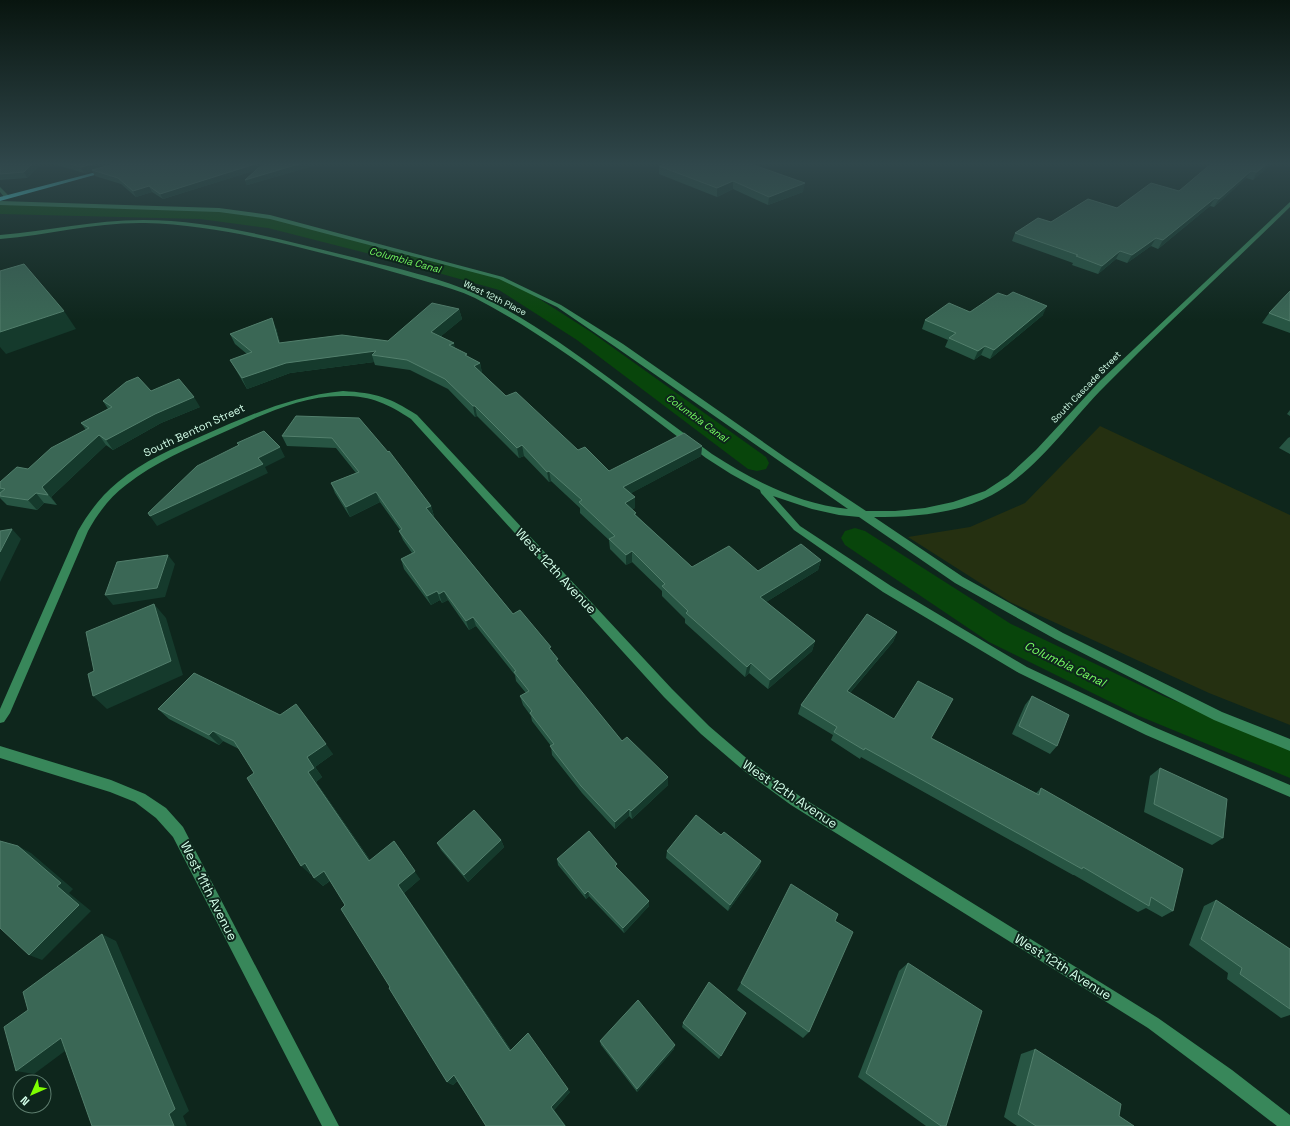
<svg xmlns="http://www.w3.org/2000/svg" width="1290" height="1126" font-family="'Space Grotesk',sans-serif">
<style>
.green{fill:#253011}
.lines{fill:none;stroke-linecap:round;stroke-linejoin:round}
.canal{fill:#08450b;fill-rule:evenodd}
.minor{fill:#38875a;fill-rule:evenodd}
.major{fill:#5bfbff;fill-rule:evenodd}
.wall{fill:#275543}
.shaded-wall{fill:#153a2c}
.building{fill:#3a6755;stroke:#527f6c}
.labels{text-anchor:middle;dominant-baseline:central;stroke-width:4;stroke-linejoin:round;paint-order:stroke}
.far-street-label{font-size:9px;fill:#d4ffea;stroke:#0e261c}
.far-water-label{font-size:10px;font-style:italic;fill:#77ff62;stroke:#0e261c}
.street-label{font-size:11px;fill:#d4ffea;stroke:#0e261c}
.water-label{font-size:12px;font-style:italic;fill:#77ff62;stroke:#0e261c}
.near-street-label{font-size:13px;fill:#d4ffea;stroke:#0e261c}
</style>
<rect width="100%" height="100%" fill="#0e261c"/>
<polygon class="green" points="1100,426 1290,515 1290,725 1209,693 1010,602 908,537 970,527 1025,503"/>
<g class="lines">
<g class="canal">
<polygon points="0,204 200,209 268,218 386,247 513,282 591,332 766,457 769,463 766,469 757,471 748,469 577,340 499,290 374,255 268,228 200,219 0,214"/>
<polygon points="855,528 865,531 1011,624 1163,696 1290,746 1290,778 1139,716 989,642 845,545 841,538 845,531"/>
</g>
<g class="minor">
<polygon points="0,187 9,196 9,198 5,198 0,192"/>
<path d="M0,201L219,208L270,215L503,277L561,305L623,344L786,458L866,511H895L925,508L953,502L985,491L1008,476L1036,450L1100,381L1290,202V207C1229,267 1165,325 1105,386C1069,422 1038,470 992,495C957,514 913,517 874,517L963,577L1063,633L1222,712L1290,739V751L1214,720L1055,639L955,583L859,517L839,515L812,509L773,496L800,526L891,586L1027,667L1154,727L1290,785V797L1146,735L1019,673L883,592L794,530L761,493L760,490L731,474L706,458C631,402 558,341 475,298C460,291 444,286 428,282C405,275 383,269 361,263C290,245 219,225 145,223C96,222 49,235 0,239V235C48,231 94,220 143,220C215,220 286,241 356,258C394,268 443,278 478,295C525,317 567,347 609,378C643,403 678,429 712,454C754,481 798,504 848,509L617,348L557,307L499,279L270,219L219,212L0,205Z"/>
<path d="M343,391C376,393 389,397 417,415L672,689L709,726L751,762L801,797L1158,1018L1232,1070L1290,1115V1126H1277L1220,1082L1148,1028L791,805L743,770L701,734L664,697L411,419C388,404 372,396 344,396C301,395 260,416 222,433C189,448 155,462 126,485C110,497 98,513 88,531L10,713L4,722L0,723V709L78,531C89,512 101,496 118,482C143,461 174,448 204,435C250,415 292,396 343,391Z"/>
<polygon points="0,746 111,780 145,794 166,808 183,827 339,1126 322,1126 173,837 156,818 135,802 110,792 0,758"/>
</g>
<polygon class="major" points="104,170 109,171 0,201 0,197"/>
</g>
<g class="wall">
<polygon points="0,163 42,163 27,178 0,180"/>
<polygon points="50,163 323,163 247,185 245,180 256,170 163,199 152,192 136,197 121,184 95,176 92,171 84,173"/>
<polygon points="1273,163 1253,180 1246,178 1214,207 1210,206 1158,249 1151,246 1127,263 1116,259 1098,274 1072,265 1073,263 1012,241 1015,233 1051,222 1117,208"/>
<polygon points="659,166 803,192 768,205 733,189 717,197 659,174"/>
<polygon points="1290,291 1290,333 1262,323 1269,313"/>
<polygon points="459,309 462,319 441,336 455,348 468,357 480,363 482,373 506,396 578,450 609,471 702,446 701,456 631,493 635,508 632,509 636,515 692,567 758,571 821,560 818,570 766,602 815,641 812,651 768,689 749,673 745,677 685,623 685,619 662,596 662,591 632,562 626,565 610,549 609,540 580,513 580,508 551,481 549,482 524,456 519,458 477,416 475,417 448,389 410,370 375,365 374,362 290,373 247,389 236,370 230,360 247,354 235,344 230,334 276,328 280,343 388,341"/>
<polygon points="970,312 1043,315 990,359 981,355 974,360 945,347 948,340 922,329 925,320"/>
<polygon points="151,391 200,407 161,423 113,450 106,445 51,497 57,505 44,503 37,510 7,505 0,498 0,482 28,469 86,430 81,423 108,409 103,401"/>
<polygon points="1290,410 1290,416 1287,414"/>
<polygon points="359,418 431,506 434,516 433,516 513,614 552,651 559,665 622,741 668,777 668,785 632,819 629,816 615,829 582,793 552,755 551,746 532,721 531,716 523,705 520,696 526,693 516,681 515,675 476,626 469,630 448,600 442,603 440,600 431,605 404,569 401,559 412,553 403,540 399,531 400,530 380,502 350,517 335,493 331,483 356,473 336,448 287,446 282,436"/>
<polygon points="1290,437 1290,454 1279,448 1288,438"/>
<polygon points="897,632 893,642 850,693 894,719 1036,793 1041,788 1173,911 1162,917 1146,908 1138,912 1074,875 1073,875 861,757 860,759 831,740 833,735 798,714 801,705"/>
<polygon points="1032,696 1057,746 1050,754 1012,734 1025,705"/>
<polygon points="158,709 333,754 315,767 322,777 316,782 370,860 420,879 404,893 511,1050 570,1092 554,1110 566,1126 486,1126 457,1081 453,1085 447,1082 390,987 345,905 330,881 323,886 314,878 311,873 310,874 254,773 239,749 223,741 219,745 169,719"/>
<polygon points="1160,768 1223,838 1212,845 1144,812 1150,776"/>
<polygon points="501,840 504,847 468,882 441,850 437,843"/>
<polygon points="667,851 761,861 759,868 728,911 666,858"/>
<polygon points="557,859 618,869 649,901 649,906 624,933 589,896 586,899 558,865"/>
<polygon points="1216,900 1290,949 1290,1015 1281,1018 1227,979 1228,973 1189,945 1204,906"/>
<polygon points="835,921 809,1032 803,1038 737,990 741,983"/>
<polygon points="908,963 946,1126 926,1126 858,1077 899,971"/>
<polygon points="746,1013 719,1059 682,1027 683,1023"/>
<polygon points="600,1041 674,1049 637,1092 601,1045"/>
<polygon points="1035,1049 1119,1116 1134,1126 1017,1126 1004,1117 1021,1054"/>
</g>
<g class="shaded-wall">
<polygon points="33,163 42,163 27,178 24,172"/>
<polygon points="96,163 120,163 84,173 81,167"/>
<polygon points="258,163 269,163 270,166 163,199 160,194"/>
<polygon points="302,163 323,163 247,185 245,180"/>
<polygon points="1268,163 1273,163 1253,180 1257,172"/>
<polygon points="1251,171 1246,178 1214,207 1219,199"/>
<polygon points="733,181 733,189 717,197 717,188"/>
<polygon points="805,183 803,192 768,205 769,197"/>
<polygon points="149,186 152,192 136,197 133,191"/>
<polygon points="1215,198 1210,206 1158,249 1163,240"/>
<polygon points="1156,238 1151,246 1127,263 1132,255"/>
<polygon points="1120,251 1116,259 1098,274 1102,266"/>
<polygon points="1047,306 1043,315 990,359 994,350"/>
<polygon points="459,309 462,319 434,342 431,332"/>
<polygon points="64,311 76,329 6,354 0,347 0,332"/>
<polygon points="272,318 276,328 283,353 279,343"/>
<polygon points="454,343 456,353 449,345"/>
<polygon points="985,346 981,355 974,360 978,351"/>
<polygon points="376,351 372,355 374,362 290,373 247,389 242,378 286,363"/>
<polygon points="480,363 482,373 477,377 474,366"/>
<polygon points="194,397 200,407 161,423 113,450 106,440 155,414"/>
<polygon points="473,406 475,406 477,416 475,417"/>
<polygon points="99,435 106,445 51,497 57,505 42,487"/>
<polygon points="522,445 524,456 519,458 517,448"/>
<polygon points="702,446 701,456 624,497 623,487"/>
<polygon points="280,447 285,457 265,467 268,473 157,526 150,516 258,458"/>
<polygon points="549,471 551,481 549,482 547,472"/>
<polygon points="376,492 380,502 350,517 346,507"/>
<polygon points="36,493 44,503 37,510 28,500"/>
<polygon points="635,497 635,508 625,513 625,503"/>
<polygon points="431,506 434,516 429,518 426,508"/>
<polygon points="12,529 21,539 0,582 0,552"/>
<polygon points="632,551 632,562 626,565 626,555"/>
<polygon points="168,555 175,564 165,597 113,605 105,595"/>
<polygon points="821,560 818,570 758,607 760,597"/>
<polygon points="437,591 440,600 431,605 427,596"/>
<polygon points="444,591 448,600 442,603 439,594"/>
<polygon points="154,604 166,618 183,675 107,709 93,696"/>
<polygon points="473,617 476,626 469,630 466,621"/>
<polygon points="897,632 893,642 844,700 847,691"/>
<polygon points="815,641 812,651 768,689 770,680"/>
<polygon points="558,659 560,668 556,660"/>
<polygon points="751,663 749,673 745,677 747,667"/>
<polygon points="213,731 223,741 219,745 209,735"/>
<polygon points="326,744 333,754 315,767 322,777 316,782 376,869 369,861 308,772 307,757"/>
<polygon points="668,777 668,785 632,819 631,811"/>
<polygon points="629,809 629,816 615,829 615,822"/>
<polygon points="501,840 504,847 468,882 464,875"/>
<polygon points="394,841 420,879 404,893 514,1055 510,1051 398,885"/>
<polygon points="18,846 31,853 73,889 69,893 91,911 42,960 29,955"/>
<polygon points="761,861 759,868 728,911 730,905"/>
<polygon points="305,863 314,871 310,874 301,866"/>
<polygon points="324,871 332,879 323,886 314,878"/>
<polygon points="588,891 589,896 586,899 585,894"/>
<polygon points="649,901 649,906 624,933 623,928"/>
<polygon points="102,934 116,941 189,1111 183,1116 187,1126 174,1126 169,1114"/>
<polygon points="528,1033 570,1092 554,1110 566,1126 565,1126 551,1107"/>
<polygon points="61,1038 77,1042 34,1074 16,1071"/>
<polygon points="675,1045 674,1049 637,1092 637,1089"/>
<polygon points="454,1075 459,1079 453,1085 447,1082"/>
</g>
<g class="building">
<polygon points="0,163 33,163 24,172 0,174"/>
<polygon points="66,163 96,163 81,167"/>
<polygon points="118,163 258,163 160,194 149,186 133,191 118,178 92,170"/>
<polygon points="264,163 302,163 245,180"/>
<polygon points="666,163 748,163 805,183 769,197 733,181 717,188 659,166"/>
<polygon points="1212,163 1268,163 1257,172 1251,171 1219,199 1215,198 1163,240 1156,238 1132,255 1120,251 1102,266 1076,256 1078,255 1015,233 1038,218 1051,222 1088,199 1117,208 1151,183 1179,191"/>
<polygon points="24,264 64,311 0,332 0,271"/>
<polygon points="1290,291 1290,321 1269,313"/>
<polygon points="1013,292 1047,306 994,350 985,346 978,351 949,338 956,333 925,320 949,303 970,312 998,293 1007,296"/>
<polygon points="432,303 459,309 431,332 454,343 449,345 467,354 465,355 480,363 474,366 506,396 516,392 578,450 585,447 609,471 684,433 702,446 623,487 635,497 625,503 636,513 634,514 692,567 729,546 758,571 801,544 821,560 760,597 815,641 770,680 751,663 747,667 686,613 688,611 662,586 665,584 632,551 626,555 609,539 615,536 579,502 582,500 549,471 547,472 522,445 517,448 475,406 473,406 445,379 407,360 372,355 376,351 286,363 242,378 230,360 252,352 230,334 272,318 279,343 342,335 388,341"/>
<polygon points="138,377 151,391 179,379 194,397 155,414 106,440 99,435 42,487 48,495 36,493 28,500 0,496 0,493 5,489 0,488 0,482 17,467 28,469 51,448 89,428 81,423 112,407 103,401 126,382"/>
<polygon points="296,416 359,418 388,452 389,451 431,506 426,508 513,614 520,610 551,647 549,648 558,659 556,660 622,741 627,737 668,777 631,811 629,809 615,822 581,786 550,746 554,744 530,713 532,711 520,696 529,691 514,672 516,671 473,617 466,621 444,591 439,594 437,591 427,596 401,559 415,552 399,531 402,529 376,492 346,507 331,483 359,472 332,438 282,436"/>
<polygon points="264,431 280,447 258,458 263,464 150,516 148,513 197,466 239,445 237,443"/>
<polygon points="12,529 0,552 0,531"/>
<polygon points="168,555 157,588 105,595 117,562"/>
<polygon points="154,604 171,661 93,696 88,674 94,671 86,632"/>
<polygon points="867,614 897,632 847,691 894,719 918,681 953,699 931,738 1039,795 1041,788 1183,869 1173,911 1151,897 1149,906 1083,867 1082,869 865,748 864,750 834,732 837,727 801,705"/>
<polygon points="194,673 280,715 296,704 326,744 307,757 314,768 308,772 369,861 394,841 415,871 398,885 510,1051 528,1033 568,1089 551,1107 565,1126 486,1126 454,1075 447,1082 389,988 390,987 341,909 345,905 324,871 314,878 305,863 301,866 247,778 254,773 234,741 213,731 209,735 158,709"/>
<polygon points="1032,696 1069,715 1057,746 1019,726"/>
<polygon points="1160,768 1227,799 1223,838 1154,804"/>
<polygon points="474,810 501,840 464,875 437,843"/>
<polygon points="696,815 721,835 724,832 761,861 730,905 667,851"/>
<polygon points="589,831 617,864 615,866 649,901 623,928 588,891 585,894 557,859"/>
<polygon points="0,841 18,846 61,883 57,886 79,905 29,955 0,928"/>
<polygon points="791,884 838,914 835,921 853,932 809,1032 741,983"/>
<polygon points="1216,900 1290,949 1290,1009 1240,974 1242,968 1201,939"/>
<polygon points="102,934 175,1109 169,1114 174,1126 92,1126 61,1038 16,1071 4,1027 28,1010 23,992"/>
<polygon points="908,963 982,1011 946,1126 941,1126 866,1073"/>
<polygon points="709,982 746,1013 721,1056 683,1023"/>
<polygon points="638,1000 675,1045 637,1089 600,1041"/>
<polygon points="1035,1049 1121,1104 1119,1116 1134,1126 1036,1126 1018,1114"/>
</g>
<linearGradient id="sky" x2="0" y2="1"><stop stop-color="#08150f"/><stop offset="0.51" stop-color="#30474b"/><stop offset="1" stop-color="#30474b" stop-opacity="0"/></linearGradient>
<rect width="1290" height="321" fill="url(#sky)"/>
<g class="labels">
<g class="far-street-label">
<text transform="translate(495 298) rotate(26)">West 12th Place</text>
<text transform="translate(1086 387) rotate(-46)">South Cascade Street</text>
</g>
<g class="far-water-label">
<text transform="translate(405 260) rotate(15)">Columbia Canal</text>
<text transform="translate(697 418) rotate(36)">Columbia Canal</text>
</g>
<g class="street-label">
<text transform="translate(194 430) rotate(-25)">South Benton Street</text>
</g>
<g class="water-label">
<text transform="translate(1065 664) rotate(26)">Columbia Canal</text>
</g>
<g class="near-street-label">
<text transform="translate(556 571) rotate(47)">West 12th Avenue</text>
<text transform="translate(790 794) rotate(34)">West 12th Avenue</text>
<text transform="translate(209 891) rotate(63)">West 11th Avenue</text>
<text transform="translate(1063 967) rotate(32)">West 12th Avenue</text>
</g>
</g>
<g transform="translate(32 1094) rotate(225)"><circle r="19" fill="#0e261c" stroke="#5d7d6e"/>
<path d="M0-3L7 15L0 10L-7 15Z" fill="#7fff00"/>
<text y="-6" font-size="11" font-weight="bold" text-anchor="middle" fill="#d4ffea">N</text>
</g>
</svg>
